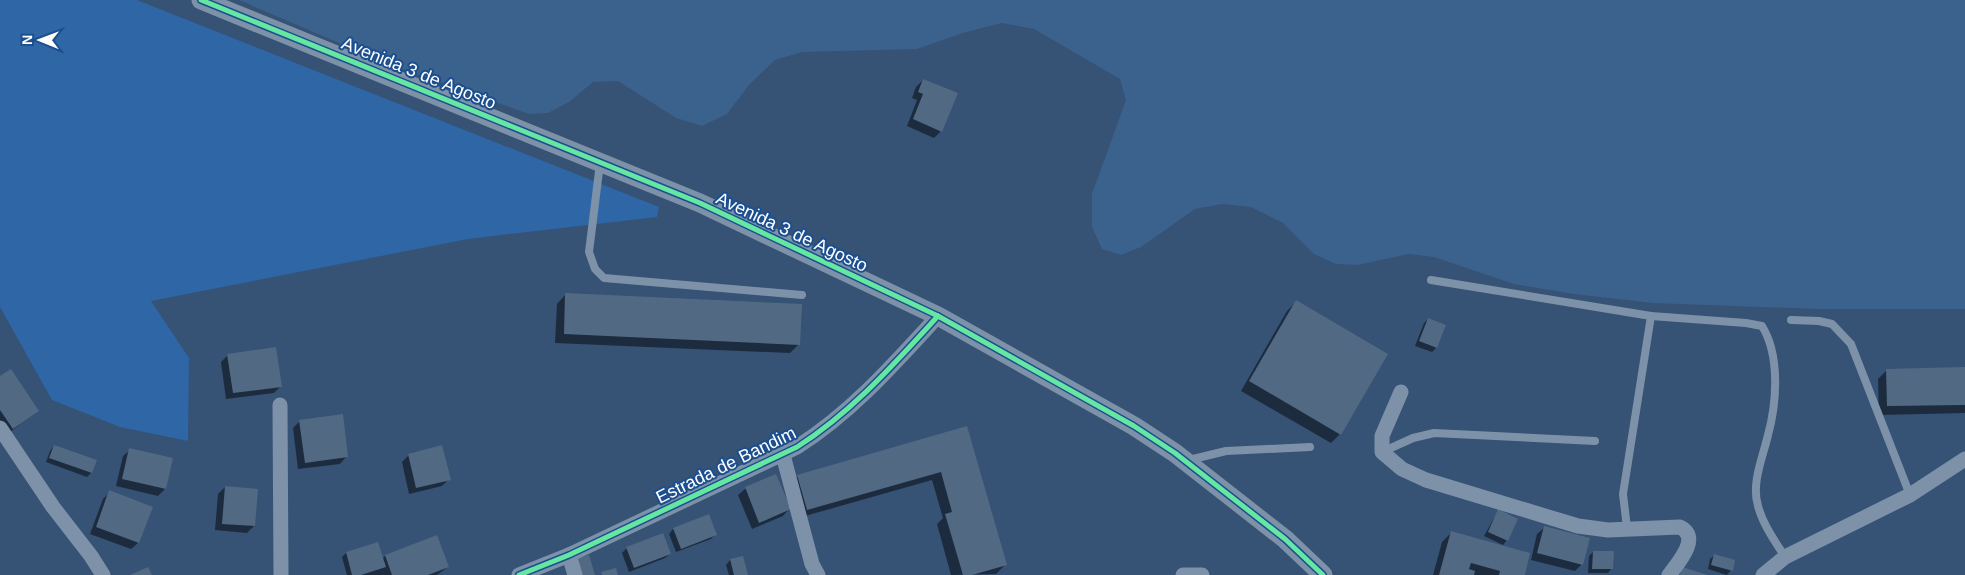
<svg xmlns="http://www.w3.org/2000/svg" width="1965" height="575" font-family="Helvetica,sans-serif">
<style>
.green{fill:#2f66a5}
.water{fill:#3b618d}
.shadow{fill:#0007}
.building{fill:#526984}
.lines{fill:none;stroke-linecap:round;stroke-linejoin:round}
.service{stroke:#7d92a8;stroke-width:8}
.minor{stroke:#7d92a8;stroke-width:15}
.tertiary{stroke:#7d92a8;stroke-width:19}
.cycleway-casing{stroke:#1b4f8f;stroke-width:8}
.cycleway{stroke:#66e7a1;stroke-width:5}
.labels{text-anchor:middle;dominant-baseline:central;stroke-width:4;stroke-linejoin:round;paint-order:stroke}
.street-label{font-size:18px;fill:#fff;stroke:#1b4f8f}
</style>
<rect width="100%" height="100%" fill="#365274"/>
<polygon class="green" points="0,0 137,0 659,207 657,217 468,239 151,301 189,358 188,441 120,427 52,400 0,307"/>
<polygon class="water" points="239,0 1965,0 1965,309 1817,309 1653,303 1574,294 1514,284 1434,257 1409,254 1357,265 1336,264 1314,254 1283,223 1251,207 1222,204 1195,209 1141,247 1121,255 1102,249 1092,227 1092,194 1126,100 1120,79 1034,29 1002,23 966,32 917,49 802,52 775,60 749,85 727,114 702,126 676,118 618,81 593,82 569,102 548,113 529,114 388,64"/>
<g class="shadow">
<polygon points="923,80 941,131 934,138 907,126 917,100 912,98 916,87"/>
<polygon points="566,294 799,344 790,353 555,343 557,304"/>
<polygon points="1296,302 1386,354 1340,434 1331,443 1241,391 1287,311"/>
<polygon points="1428,319 1436,348 1432,352 1415,346 1424,323"/>
<polygon points="228,355 281,386 274,393 226,399 221,362"/>
<polygon points="1965,368 1965,413 1879,415 1878,379 1887,370"/>
<polygon points="0,378 38,411 6,435 0,427"/>
<polygon points="300,421 346,457 340,464 298,469 293,428"/>
<polygon points="966,428 1005,565 996,574 951,575 937,524 943,518 932,480 798,518 789,485 798,476"/>
<polygon points="54,446 95,461 91,473 87,477 46,462 50,451"/>
<polygon points="130,450 172,459 165,489 158,496 116,486 123,456"/>
<polygon points="409,455 449,479 442,486 409,494 402,462"/>
<polygon points="776,476 789,509 783,516 752,529 738,495 745,489"/>
<polygon points="225,487 254,526 247,533 215,530 218,494"/>
<polygon points="110,492 138,543 131,549 90,534 103,499"/>
<polygon points="1498,511 1507,540 1503,545 1484,536"/>
<polygon points="708,516 715,535 711,539 676,552 669,534 673,529"/>
<polygon points="1544,528 1582,564 1575,571 1531,560 1537,534"/>
<polygon points="1451,533 1524,575 1433,575 1442,542"/>
<polygon points="627,548 670,554 665,558 629,572 622,553"/>
<polygon points="1593,552 1612,568 1608,573 1588,573 1589,556"/>
<polygon points="346,553 382,559 385,556 448,567 437,575 347,575 342,557"/>
<polygon points="1715,555 1731,570 1727,575 1708,569 1710,559"/>
<polygon points="742,557 747,575 729,575 726,565 730,560"/>
</g>
<g class="building">
<polygon points="923,79 958,93 942,132 913,119 923,94 918,92"/>
<polygon points="565,293 802,304 800,345 564,334"/>
<polygon points="1296,300 1388,354 1341,435 1249,381"/>
<polygon points="1428,318 1446,325 1437,348 1419,341"/>
<polygon points="276,347 282,387 233,393 227,354"/>
<polygon points="1965,367 1965,405 1887,406 1886,369"/>
<polygon points="11,369 39,411 13,429 0,410 0,376"/>
<polygon points="343,414 348,457 305,463 299,420"/>
<polygon points="967,426 1007,565 972,575 963,575 945,514 952,512 941,472 807,510 797,475"/>
<polygon points="54,445 97,460 92,473 49,458"/>
<polygon points="442,445 451,480 416,488 408,454"/>
<polygon points="129,448 173,458 166,489 122,479"/>
<polygon points="776,474 791,509 759,523 745,487"/>
<polygon points="225,486 258,489 255,526 222,524"/>
<polygon points="109,490 153,507 139,543 96,527"/>
<polygon points="1498,509 1518,519 1508,541 1488,532"/>
<polygon points="709,514 717,535 681,549 673,528"/>
<polygon points="1544,526 1590,538 1583,565 1537,553"/>
<polygon points="1451,531 1530,553 1525,575 1499,575 1500,571 1471,563 1469,569 1475,571 1474,575 1439,575"/>
<polygon points="663,533 671,554 634,568 626,547"/>
<polygon points="437,535 449,567 428,575 392,575 385,555"/>
<polygon points="378,542 386,567 361,575 352,575 346,552"/>
<polygon points="1593,551 1614,551 1613,569 1592,569"/>
<polygon points="1714,554 1735,560 1733,571 1711,565"/>
<polygon points="589,555 595,575 579,575 575,559"/>
<polygon points="743,556 748,575 734,575 730,559"/>
<polygon points="148,567 152,575 130,575"/>
<polygon points="1682,567 1708,575 1680,575"/>
<polygon points="616,568 618,575 602,575 601,572"/>
</g>
<g class="lines">
<g class="service">
<polyline points="600,163 589,252 595,269 604,278 802,295"/>
<path d="M1431,280L1651,316L1746,323L1762,326C1780,355 1777,402 1768,435C1763,457 1751,483 1758,506C1763,525 1775,541 1785,557"/>
<polyline points="1791,320 1819,321 1832,324 1851,344 1910,495"/>
<polyline points="1382,452 1413,438 1434,433 1595,441"/>
<polyline points="1189,460 1226,451 1310,447"/>
<polyline points="1627,528 1623,494 1651,316"/>
</g>
<g class="minor">
<path d="M1401,392L1382,436V452L1402,469L1426,480L1578,526L1608,530L1680,527C1701,537 1679,562 1669,575"/>
<polyline points="280,405 281,575"/>
<polyline points="0,428 53,507 91,556 103,575"/>
<polyline points="783,455 812,564 818,575"/>
<polyline points="569,555 575,575"/>
<path d="M519,575L569,555L797,447C852,412 894,364 938,316"/>
<polyline points="1183,575 1202,575"/>
<polyline points="1763,575 1785,557 1910,495 1965,459"/>
</g>
<polyline class="tertiary" points="201,0 700,203 938,316 1134,426 1175,453 1285,539 1323,575"/>
<g class="cycleway-casing">
<g id="cycleway">
<polyline points="201,0 700,203 938,316 1134,426 1175,453 1285,539 1323,575"/>
<path d="M519,575L569,555L797,447C852,412 894,364 938,316"/>
</g>
</g>
<use href="#cycleway" class="cycleway"/>
</g>
<g class="labels">
<g class="street-label">
<text transform="translate(419 73) rotate(22)">Avenida 3 de Agosto</text>
<text transform="translate(792 232) rotate(25)">Avenida 3 de Agosto</text>
<text transform="translate(726 465) rotate(-26)">Estrada de Bandim</text>
</g>
</g>
<g transform="translate(40 40) rotate(271)" stroke="#1b4f8f" stroke-width="4" paint-order="stroke">
<path d="M0-4L9 19L0 12L-9 19Z" fill="#ffffff"/>
<text y="-8" font-size="14" font-weight="bold" text-anchor="middle" fill="#ffffff">N</text>
</g>
</svg>
